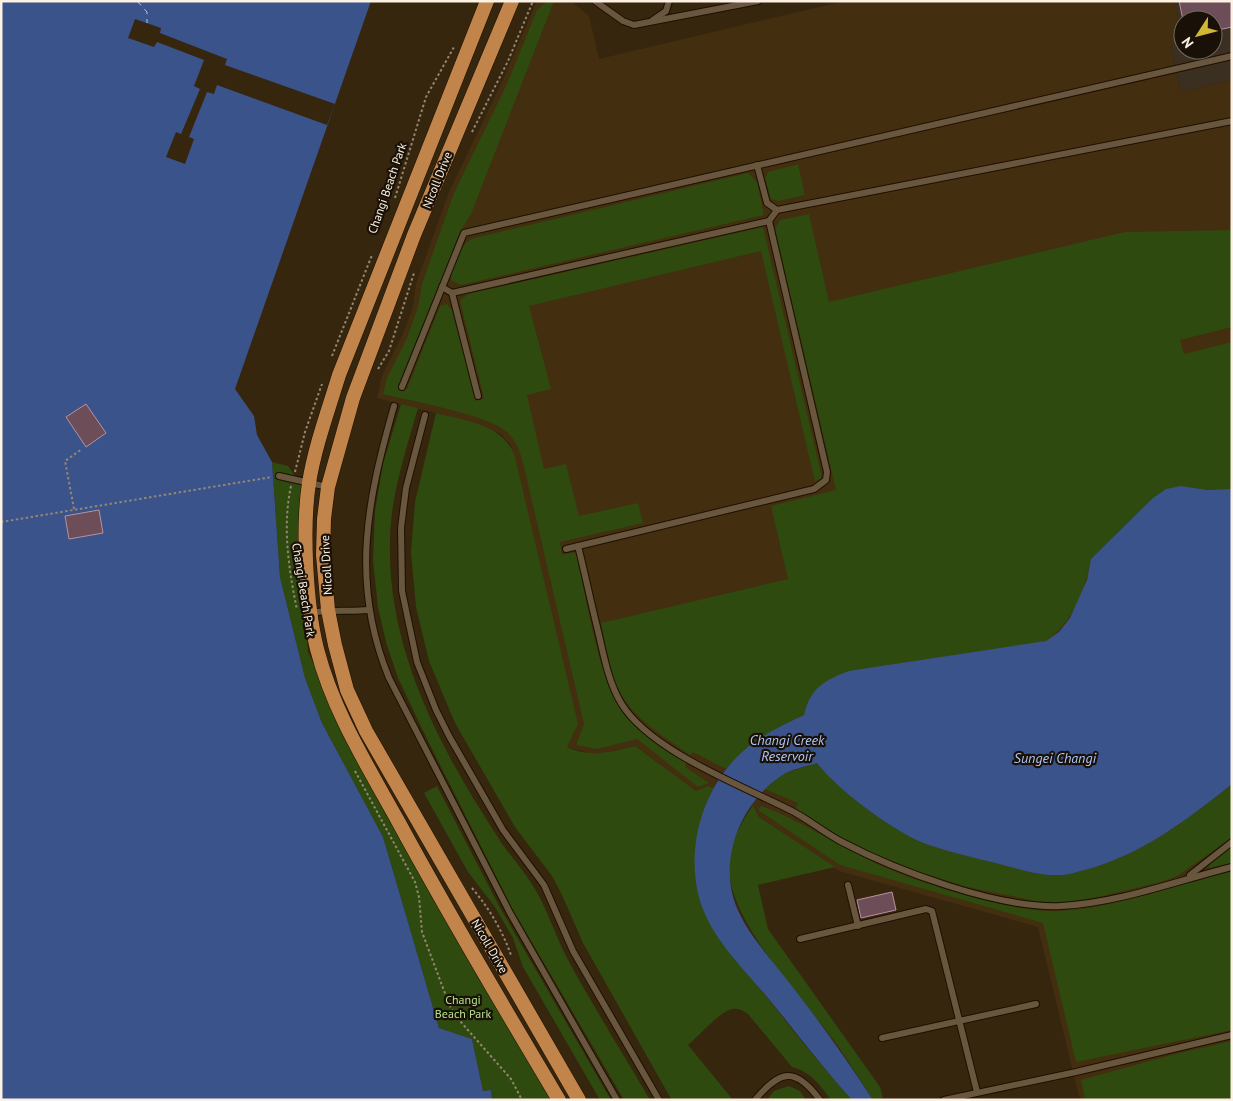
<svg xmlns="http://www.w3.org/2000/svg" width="1233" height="1101" font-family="'PT Sans',sans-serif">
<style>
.industrial{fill:#3b2f21}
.built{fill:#432e0f}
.green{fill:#2e4a0e}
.water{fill:#3a538b}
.pier{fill:#37260e}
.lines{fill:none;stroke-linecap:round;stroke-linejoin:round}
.ferry{stroke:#adc5f7;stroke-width:1;stroke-dasharray:6 5;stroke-linecap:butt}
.building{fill:#6c4d58;stroke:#b6939f}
.service-casing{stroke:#1e0f00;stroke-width:8}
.primary-casing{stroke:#1e0f00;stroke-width:15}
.path{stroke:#948673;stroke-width:2;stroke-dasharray:2.5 2.5;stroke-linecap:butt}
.service{stroke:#69563e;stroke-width:6}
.primary{stroke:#c1854c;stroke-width:14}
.labels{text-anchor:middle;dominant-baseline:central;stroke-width:4.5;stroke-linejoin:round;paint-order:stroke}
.street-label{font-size:12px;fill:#fcf1e3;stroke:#191107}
.park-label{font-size:12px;fill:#b4e38b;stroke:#191107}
.water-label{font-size:14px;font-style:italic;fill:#adc5f7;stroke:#191107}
</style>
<rect width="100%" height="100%" fill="#37260e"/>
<polygon class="industrial" points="1174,1 1232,1 1232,80 1181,92 1170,45 1183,43 1183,50 1213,50 1213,20 1183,20 1183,41"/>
<polygon class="built" points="537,1 571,1 589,16 599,59 845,1 1174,1 1183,43 1170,46 1181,92 1232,80 1232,1100 1080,1100 1038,927 839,871 759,817 754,806 708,786 696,791 635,746 596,755 567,747 514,453 510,444 501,434 479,424 377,398 382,376 402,336 413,307 416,284 449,192 502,82"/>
<g class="green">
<path d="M554,1L471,214L460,232L398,387L407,389L440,306L447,304L452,310L476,401L484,398L461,305V300L468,294L763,227L821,473V478L815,482L761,251L529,306L551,389L527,395L544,469L566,464L579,516L638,503L643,523L560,542L562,555L576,552C587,598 598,684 628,719C644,737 667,749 687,762L685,767L709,783L698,787L637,739L597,749L576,745L584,724L524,467C521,454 517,442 508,433C490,415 411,401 383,394L387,378L407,338L418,307L422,284L454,193L507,84L537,10L546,2Z"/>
<polygon points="798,164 805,195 778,201 771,199 765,178 768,172"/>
<path d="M748,173L757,182L764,215L461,285L452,281C448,267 461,243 474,238Z"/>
<path d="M809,214L829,302L1125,232L1232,230V327L1180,340L1184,354L1232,342V489L1208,490L1181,486L1091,559C1085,590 1074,622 1046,641L806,707L804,715C772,730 751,743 726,769L693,752L690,755C660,734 624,713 613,676C608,659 605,641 601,623L788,579L771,506L836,490L775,229L780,220Z"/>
<path d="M401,404L418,408C408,443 397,477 392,512C378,632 434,739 497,836C508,854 524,870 535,889C548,911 555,935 567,958C593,1006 622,1052 650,1100H624L513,910L427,739L398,678L386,642L378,607L373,561L375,511L383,464Z"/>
<path d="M436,413C466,421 499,423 514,453L578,724L567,747C591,758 610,752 635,746L696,791L708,786L714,788C703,808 698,828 696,850C691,917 731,952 769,1000C796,1034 823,1068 852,1100H831C820,1085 811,1072 792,1067L748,1014C743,1011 739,1008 733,1009C721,1010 698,1037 688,1045L733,1100H673L670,1097L583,943L562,895L552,876L515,827L455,723L429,661L416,607L411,552L415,502Z"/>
<polygon points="272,462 288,466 305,490 302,575 308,652 339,718 430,893 553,1100 492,1100 491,1090 483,1091 472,1039 439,1028 383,837 322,723 305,678 280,577"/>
<path d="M817,763C836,789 898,835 929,845C952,853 976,858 999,864C1019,869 1042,877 1063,875C1070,875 1078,871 1085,870C1141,855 1187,820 1232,784V838L1177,876L1161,882L1098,897L1062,903L1036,901L963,886L917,871L873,853L839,836L796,809L798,803L765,789L783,774Z"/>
<polygon points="437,786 499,906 611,1100 600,1100 523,967 513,938 495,907 468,872 424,793"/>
<path d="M753,805L759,817L835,867L758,885L768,929L880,1087L883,1098L873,1100C861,1082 850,1063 837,1045C805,1001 729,922 729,868C729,844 740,824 753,805Z"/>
<path d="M761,806C799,820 832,842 869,860C910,881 1013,913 1058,911C1117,908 1175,885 1232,871V1030L1076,1062L1043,923L840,865L758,810Z"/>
<polygon points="1232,846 1232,863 1209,868 1208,864"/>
<polygon points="1232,1041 1232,1100 1085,1100 1081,1080 1175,1054"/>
<polygon points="789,1086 800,1091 806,1100 767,1100 774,1091"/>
</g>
<g class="water">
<polygon points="1,1 371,1 235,389 254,416 257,435 272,462 280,577 305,678 322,723 383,837 439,1028 472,1039 483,1091 491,1090 492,1100 1,1100"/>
<path d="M1181,486L1208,490L1232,489V784C1187,820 1141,855 1085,870C1078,871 1070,875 1063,875C1042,877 1019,869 999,864C976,858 952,853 929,845C898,835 836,789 817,763C805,767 791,769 781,776C741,803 719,857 735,903C746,933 772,960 791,985C820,1022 847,1060 873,1100H852C822,1067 796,1032 767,997C743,968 712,939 700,901C684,847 704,782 748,747C765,733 785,724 804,715C810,688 825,680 849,671L1046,641L1059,632L1070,618L1087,580L1091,559L1153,498L1166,489Z"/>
</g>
<polygon class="pier" points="135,19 161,28 160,33 227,59 225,65 335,104 327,125 217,85 214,94 207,92 189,137 194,139 185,164 166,157 176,132 181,134 200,89 194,86 204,60 157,42 154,47 128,38"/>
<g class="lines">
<polyline class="ferry" points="137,1 147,12 147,23"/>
</g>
<g class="building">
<polygon points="1179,1 1232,1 1232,27 1213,31 1213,20 1183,20"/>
<polygon points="86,404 106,433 86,447 66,417"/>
<polygon points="99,510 103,533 69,539 65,516"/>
<polygon points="892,892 896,910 861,918 857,900"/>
</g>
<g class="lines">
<g class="service-casing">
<g id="service">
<polyline points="595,1 623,21 634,25 758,1"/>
<polyline points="653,20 666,11 669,1"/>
<polyline points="757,165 767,203 777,210 769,221"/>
<polyline points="777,210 1232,121"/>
<polyline points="442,287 452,293 769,221 827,472 826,480 814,489 566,549"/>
<polyline points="452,293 478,396"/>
<polyline points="402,387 464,233 1232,56"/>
<path d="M394,406C367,501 350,583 389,678L510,913L617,1100"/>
<polyline points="425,415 406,488 401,528 402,591 417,662 436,710 449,736 503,830 544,885 573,951 659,1100"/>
<polyline points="279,476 328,487"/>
<path d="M578,546C585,574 591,603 598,631C604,656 608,681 621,703C649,750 740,785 788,809C807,818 823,832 842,842C897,871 999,909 1061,906C1118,903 1176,881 1232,867"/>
<path d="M311,613C330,609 349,612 368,610"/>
<polyline points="1190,875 1232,842"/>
<polyline points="848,885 858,926"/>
<polyline points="800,939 926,909 932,911 977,1092"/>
<polyline points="882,1038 1036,1004"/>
<path d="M755,1100C780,1070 795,1066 820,1100"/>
<polyline points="944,1100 1076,1072 1232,1035"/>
</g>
</g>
<g class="primary-casing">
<g id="primary">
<path d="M487,1L339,375C328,411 315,446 309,483C302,528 306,604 317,649C333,711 367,765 398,821C449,915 504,1008 559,1100"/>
<polyline points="512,1 414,235 353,398 328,487 324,519 323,555 328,610 335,645 347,690 366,731 579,1100"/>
</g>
</g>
<g class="path">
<polyline points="472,132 508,61 533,1"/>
<polyline points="395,198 426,97 454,47"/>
<polyline points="332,356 372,255"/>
<polyline points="378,369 389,351 414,273"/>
<polyline points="295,472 305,432 322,384"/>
<path d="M291,486C282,528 289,570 297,610"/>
<polyline points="74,509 65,461 82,449"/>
<polyline points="1,522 272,477"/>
<polyline points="355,771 415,882 419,897 422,932 449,1004 453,1013 511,1079 522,1100"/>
<path d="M472,888C489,908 502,930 511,955"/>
</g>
<use href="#service" class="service"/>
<use href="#primary" class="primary"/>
</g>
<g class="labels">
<g class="street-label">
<text transform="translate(437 180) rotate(-68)">Nicoll Drive</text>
<text transform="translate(387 188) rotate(-71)">Changi Beach Park</text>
<text transform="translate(326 565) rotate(-93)">Nicoll Drive</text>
<text transform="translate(304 590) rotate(81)">Changi Beach Park</text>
<text transform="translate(490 946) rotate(60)">Nicoll Drive</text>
</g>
<g class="park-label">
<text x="463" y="999">Changi<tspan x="463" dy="14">Beach Park</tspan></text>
</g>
<g class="water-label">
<text x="787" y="740">Changi Creek<tspan x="787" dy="16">Reservoir</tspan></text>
<text x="1055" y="758">Sungei Changi</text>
</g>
</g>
<rect width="1233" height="1101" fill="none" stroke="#fcf1e3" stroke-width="5"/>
<g transform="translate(1198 35) rotate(234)"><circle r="24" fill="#191107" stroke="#746b5f"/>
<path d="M0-4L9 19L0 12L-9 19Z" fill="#d0b736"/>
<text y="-8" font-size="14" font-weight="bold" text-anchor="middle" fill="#fcf1e3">N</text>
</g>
</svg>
